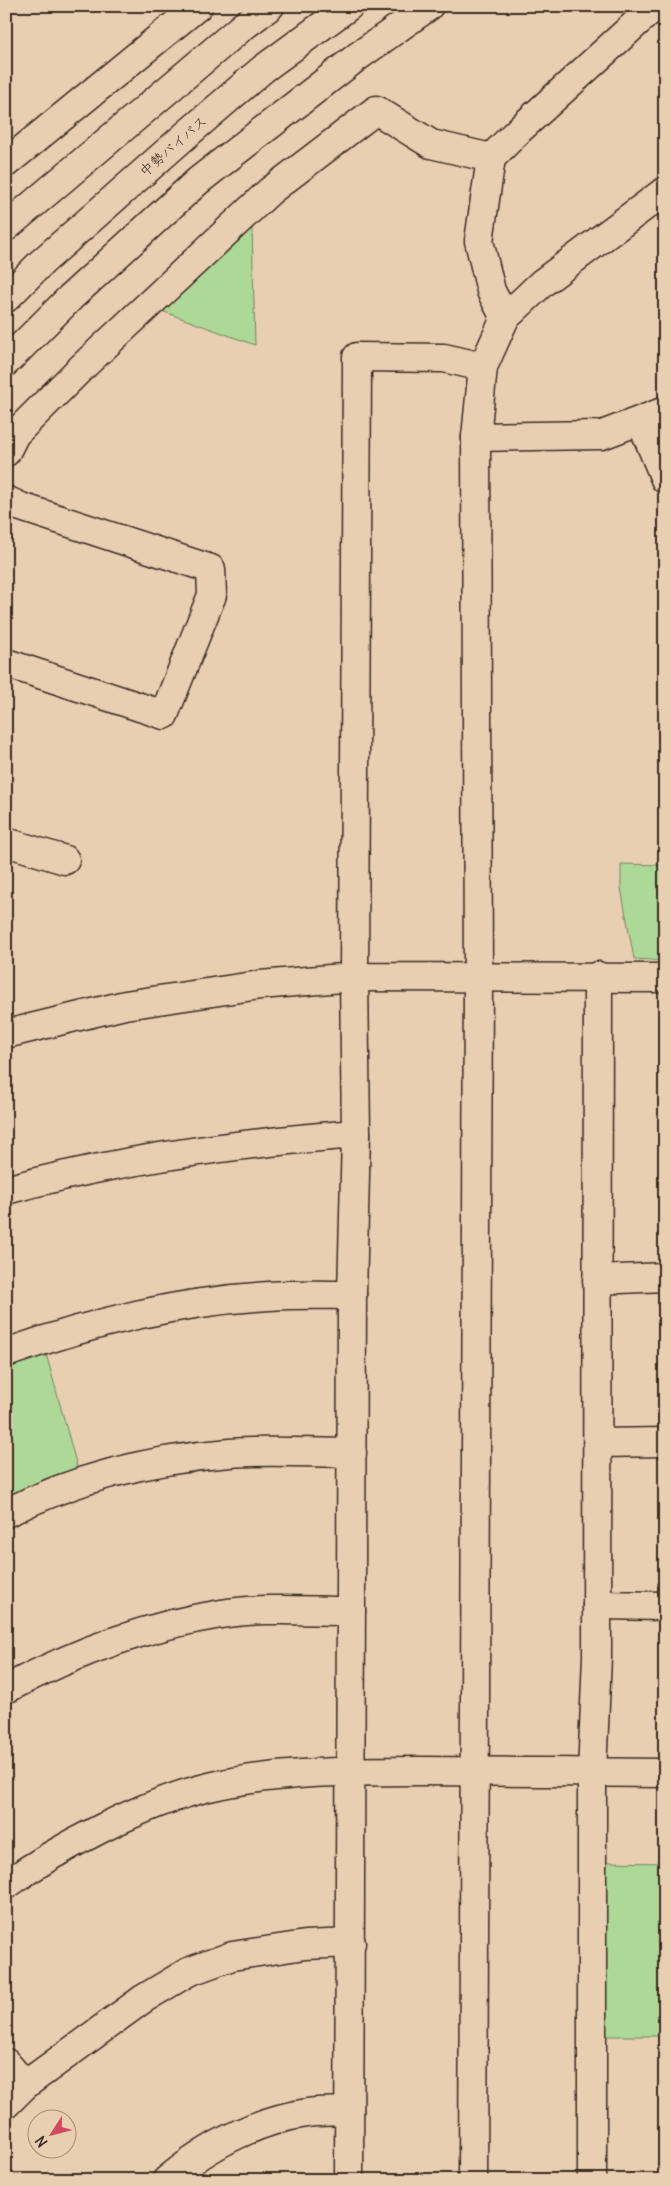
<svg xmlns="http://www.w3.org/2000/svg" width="671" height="2186" font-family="Delius,'Klee One',sans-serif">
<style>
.green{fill:#add998;stroke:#74825b}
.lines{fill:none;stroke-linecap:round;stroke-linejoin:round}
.minor-casing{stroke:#3b2a1e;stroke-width:31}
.tertiary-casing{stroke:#3b2a1e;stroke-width:31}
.trunk-casing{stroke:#3b2a1e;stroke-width:31}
.minor{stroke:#e9cfb1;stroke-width:28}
.tertiary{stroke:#e9cfb1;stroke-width:28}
.trunk{stroke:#e9cfb1;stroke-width:28}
.labels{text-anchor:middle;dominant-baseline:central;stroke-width:4;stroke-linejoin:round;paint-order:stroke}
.street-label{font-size:14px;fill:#3b2a1e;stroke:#e9cfb1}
</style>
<rect width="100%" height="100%" fill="#e9cfb1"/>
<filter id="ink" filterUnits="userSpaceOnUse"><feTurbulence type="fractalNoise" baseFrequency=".02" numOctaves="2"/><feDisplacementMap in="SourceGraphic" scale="10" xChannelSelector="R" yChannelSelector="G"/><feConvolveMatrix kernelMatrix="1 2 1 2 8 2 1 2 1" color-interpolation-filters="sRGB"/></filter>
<g filter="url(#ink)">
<g class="green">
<polygon points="252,227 255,345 162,311"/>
<polygon points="621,864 665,865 665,961 634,959 621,888"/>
<polygon points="45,1350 78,1470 6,1500 6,1365"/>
<polygon points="604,1862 665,1863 665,2036 602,2036"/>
</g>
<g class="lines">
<g class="minor-casing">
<g id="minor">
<polyline points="491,158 519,130 655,6"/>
<polyline points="6,163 198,6"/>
<polyline points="6,362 71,297 198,181 357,57 429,6"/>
<polyline points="483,367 444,358 357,357 354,977 665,978"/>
<polyline points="641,421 665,479"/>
<polyline points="476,437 602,435 665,411"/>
<polyline points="6,452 15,434 79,370 270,191 376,110 431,144 491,158 479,241 491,291 505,318"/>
<polyline points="6,500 21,507 211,569 212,595 164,715 6,663"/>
<polyline points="6,842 65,860"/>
<polyline points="6,1034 125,1005 260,985 354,977 356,1134 352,1295 349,2180"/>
<path d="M6,1190C120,1159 239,1143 356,1134"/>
<polyline points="597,1280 665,1277"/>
<path d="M6,1353C90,1323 179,1301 269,1296C296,1294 324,1295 352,1295"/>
<polyline points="598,1443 665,1442"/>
<path d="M6,1513C75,1478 153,1459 230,1453C270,1450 312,1453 352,1453"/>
<polyline points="597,1605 665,1606"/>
<path d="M6,1689C74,1653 145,1626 221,1614C263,1607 308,1611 351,1611"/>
<path d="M6,1885C59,1847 142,1804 205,1788C275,1771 349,1771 419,1771C501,1771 583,1773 665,1773"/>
<polyline points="6,2063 25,2085"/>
<polyline points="6,2104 25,2085 143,1999 188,1972 232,1956 305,1945 351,1943"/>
<path d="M167,2180C208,2146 254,2121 307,2113C321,2111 335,2112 349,2111"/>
<polyline points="592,2180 592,1773 597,1657 598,976"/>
</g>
</g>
<g class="tertiary-casing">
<polyline id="tertiary" points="473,2180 478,977 476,437 483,367 505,318 542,283 665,191"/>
</g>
<g class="trunk-casing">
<g id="trunk">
<polyline points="6,227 242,27 270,6"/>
<polyline points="6,298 42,262 186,135 263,69 349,6"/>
</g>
</g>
<use href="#minor" class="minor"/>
<use href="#tertiary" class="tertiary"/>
<use href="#trunk" class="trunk"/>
</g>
</g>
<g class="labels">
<g class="street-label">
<text transform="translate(173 146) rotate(-41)">中勢バイパス</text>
</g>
</g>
<rect width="671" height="2186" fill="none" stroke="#e9cfb1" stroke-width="25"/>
<rect x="12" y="12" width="646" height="2161" fill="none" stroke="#3b2a1e" stroke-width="2" filter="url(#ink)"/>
<g transform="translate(52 2134) rotate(234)"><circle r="24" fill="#e9cfb1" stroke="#a38d76"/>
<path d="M0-4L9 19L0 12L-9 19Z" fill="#d1495b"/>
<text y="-8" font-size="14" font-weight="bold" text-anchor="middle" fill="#3b2a1e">N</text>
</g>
</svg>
